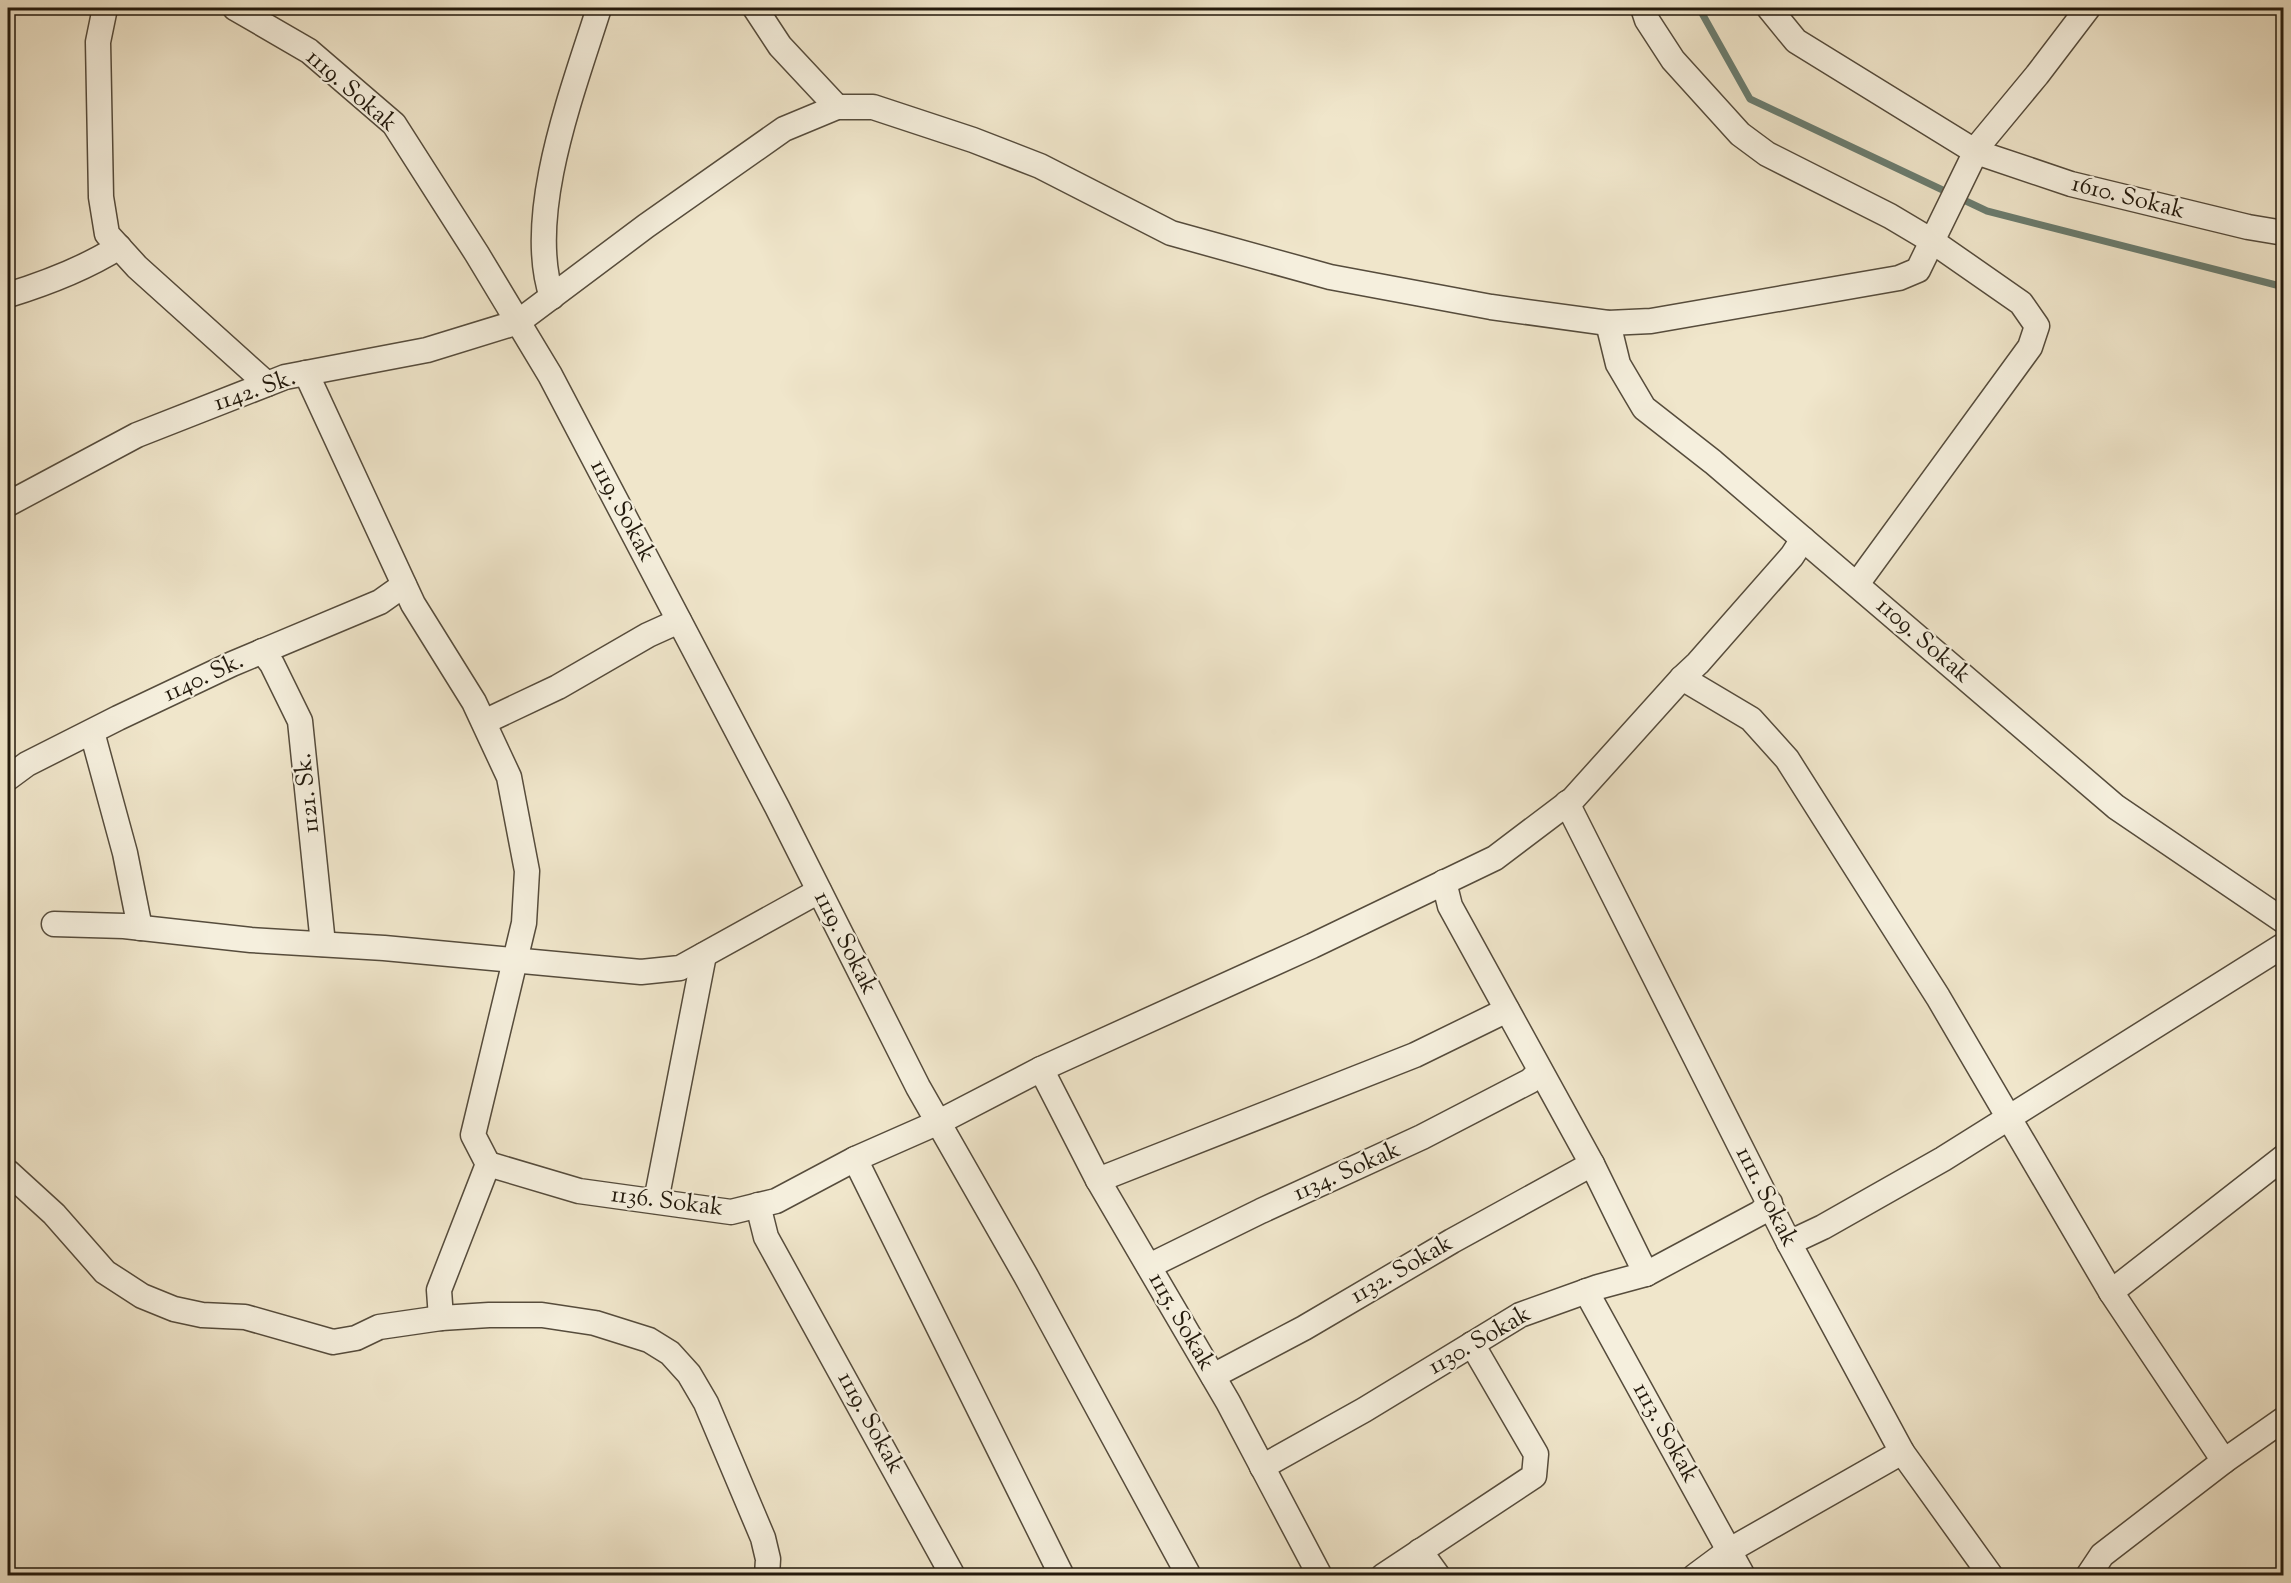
<svg xmlns="http://www.w3.org/2000/svg" width="2291" height="1583" font-family="'Sorts Mill Goudy',serif">
<style>
.lines{fill:none;stroke-linecap:round;stroke-linejoin:round}
.stream{stroke:#6b7d70;stroke-width:7}
.street-casing{stroke:#564c3c;stroke-width:27}
.street{stroke:#f5efdd;stroke-width:24}
.labels{text-anchor:middle;dominant-baseline:central;stroke-width:4.5;stroke-linejoin:round;paint-order:stroke}
.street-label{font-size:24px;fill:#22190c;stroke:#f5efdd}
</style>
<rect width="100%" height="100%" fill="#f0e6cb"/>
<filter id="stains"><feTurbulence type="fractalNoise" baseFrequency=".00333" numOctaves="4"/><feColorMatrix values="0 0 0 0 .2 0 0 0 0 .09 0 0 0 0 .02 0 0 0 .5 -.17"/></filter>
<radialGradient id="worn" r=".72"><stop offset=".6" stop-color="#630" stop-opacity="0"/><stop offset="1" stop-color="#630" stop-opacity=".3"/></radialGradient>
<g class="lines">
<polyline class="stream" points="1699,8 1750,99 1987,211 2284,287"/>
<g class="street-casing">
<g id="street">
<polyline points="105,8 98,42 101,197 107,234 137,267 267,384"/>
<polyline points="235,8 309,51 394,124 477,254 550,375 777,807 918,1087 1026,1276 1189,1576"/>
<polyline points="755,8 780,46 837,107"/>
<polyline points="1643,8 1647,20 1673,60 1740,134 1767,154 1890,216 1932,241 2021,303 2037,326 2030,347 1857,584"/>
<polyline points="1769,8 1796,41 1976,152 2071,184 2248,227 2284,233"/>
<path d="M8,295C47,283 84,269 119,247"/>
<path d="M552,297C524,215 574,88 599,8"/>
<polyline points="1608,323 1618,364 1644,408 1713,462 2116,807 2284,921"/>
<polyline points="306,373 413,604 474,702 509,777 527,871 524,923 473,1135 488,1164 439,1290 441,1318"/>
<polyline points="8,504 137,435 285,377 427,350 518,322 646,226 784,129 837,107 873,107 973,140 1040,166 1171,233 1330,277 1491,307 1608,323 1651,321 1899,278 1918,270 1979,145 2037,75 2088,8"/>
<polyline points="262,651 272,664 300,721 323,944"/>
<polyline points="1682,678 1751,719 1787,759 1938,997 2111,1292 2224,1461"/>
<polyline points="484,722 558,687 648,635 679,621"/>
<polyline points="92,732 125,853 140,928"/>
<polyline points="8,778 27,764 118,718 232,664 380,602 404,585"/>
<polyline points="1567,803 1789,1243 1902,1452 1991,1576"/>
<polyline points="1444,882 1450,906 1592,1164 1646,1274"/>
<polyline points="54,924 124,926 251,940 384,948 641,972 680,968 819,891"/>
<polyline points="1041,1069 1098,1180 1228,1402 1320,1576"/>
<polyline points="855,1159 1062,1576"/>
<polyline points="488,1164 579,1191 731,1212 776,1201 855,1159 939,1122 1041,1069 1312,946 1495,858 1573,799 1682,678 1698,663 1792,556 1803,539"/>
<polyline points="8,1172 54,1214 105,1272 142,1296 174,1309 202,1315 245,1317 333,1342 356,1338 379,1327 441,1318 489,1315 542,1315 595,1323 649,1340 670,1353 689,1374 706,1403 763,1538 768,1559 767,1576"/>
<polyline points="1098,1180 1415,1055 1507,1010"/>
<polyline points="656,1201 704,955"/>
<polyline points="758,1205 766,1237 953,1576"/>
<polyline points="1789,1243 1823,1227 1943,1159 2284,945"/>
<polyline points="1149,1266 1261,1211 1422,1137 1530,1081 1540,1071"/>
<polyline points="1586,1291 1743,1576"/>
<polyline points="2111,1292 2284,1157"/>
<polyline points="1213,1376 1304,1328 1452,1241 1592,1164"/>
<polyline points="1262,1467 1364,1410 1520,1315 1598,1287 1646,1274 1760,1213 1770,1203"/>
<polyline points="1420,1551 1438,1576"/>
<polyline points="1383,1576 1534,1476 1536,1454 1472,1344"/>
<polyline points="1695,1576 1730,1550 1902,1452"/>
<polyline points="2088,1576 2102,1555 2224,1461 2284,1419"/>
</g>
</g>
<use href="#street" class="street"/>
</g>
<g class="labels">
<g class="street-label">
<text transform="translate(351 91) rotate(41)">1119. Sokak</text>
<text transform="translate(2128 198) rotate(14)">1610. Sokak</text>
<text transform="translate(255 391) rotate(-19)">1142. Sk.</text>
<text transform="translate(622 511) rotate(62)">1119. Sokak</text>
<text transform="translate(1923 641) rotate(41)">1109. Sokak</text>
<text transform="translate(204 678) rotate(-25)">1140. Sk.</text>
<text transform="translate(308 793) rotate(-96)">1121. Sk.</text>
<text transform="translate(845 943) rotate(63)">1119. Sokak</text>
<text transform="translate(1347 1172) rotate(-24)">1134. Sokak</text>
<text transform="translate(1766 1197) rotate(63)">1111. Sokak</text>
<text transform="translate(667 1202) rotate(7)">1136. Sokak</text>
<text transform="translate(1402 1270) rotate(-30)">1132. Sokak</text>
<text transform="translate(1181 1322) rotate(60)">1115. Sokak</text>
<text transform="translate(1480 1341) rotate(-30)">1130. Sokak</text>
<text transform="translate(870 1423) rotate(61)">1119. Sokak</text>
<text transform="translate(1665 1433) rotate(61)">1113. Sokak</text>
</g>
</g>
<rect width="2291" height="1583" fill="none" stroke="#f0e6cb" stroke-width="30"/>
<rect x="9" y="9" width="2273" height="1565" fill="none" stroke="#22190c" stroke-width="3"/>
<rect x="15" y="15" width="2261" height="1553" fill="none" stroke="#22190c" stroke-width="1.5"/>
<rect width="100%" height="100%" filter="url(#stains)"/>
<rect width="100%" height="100%" fill="url(#worn)"/>
</svg>
